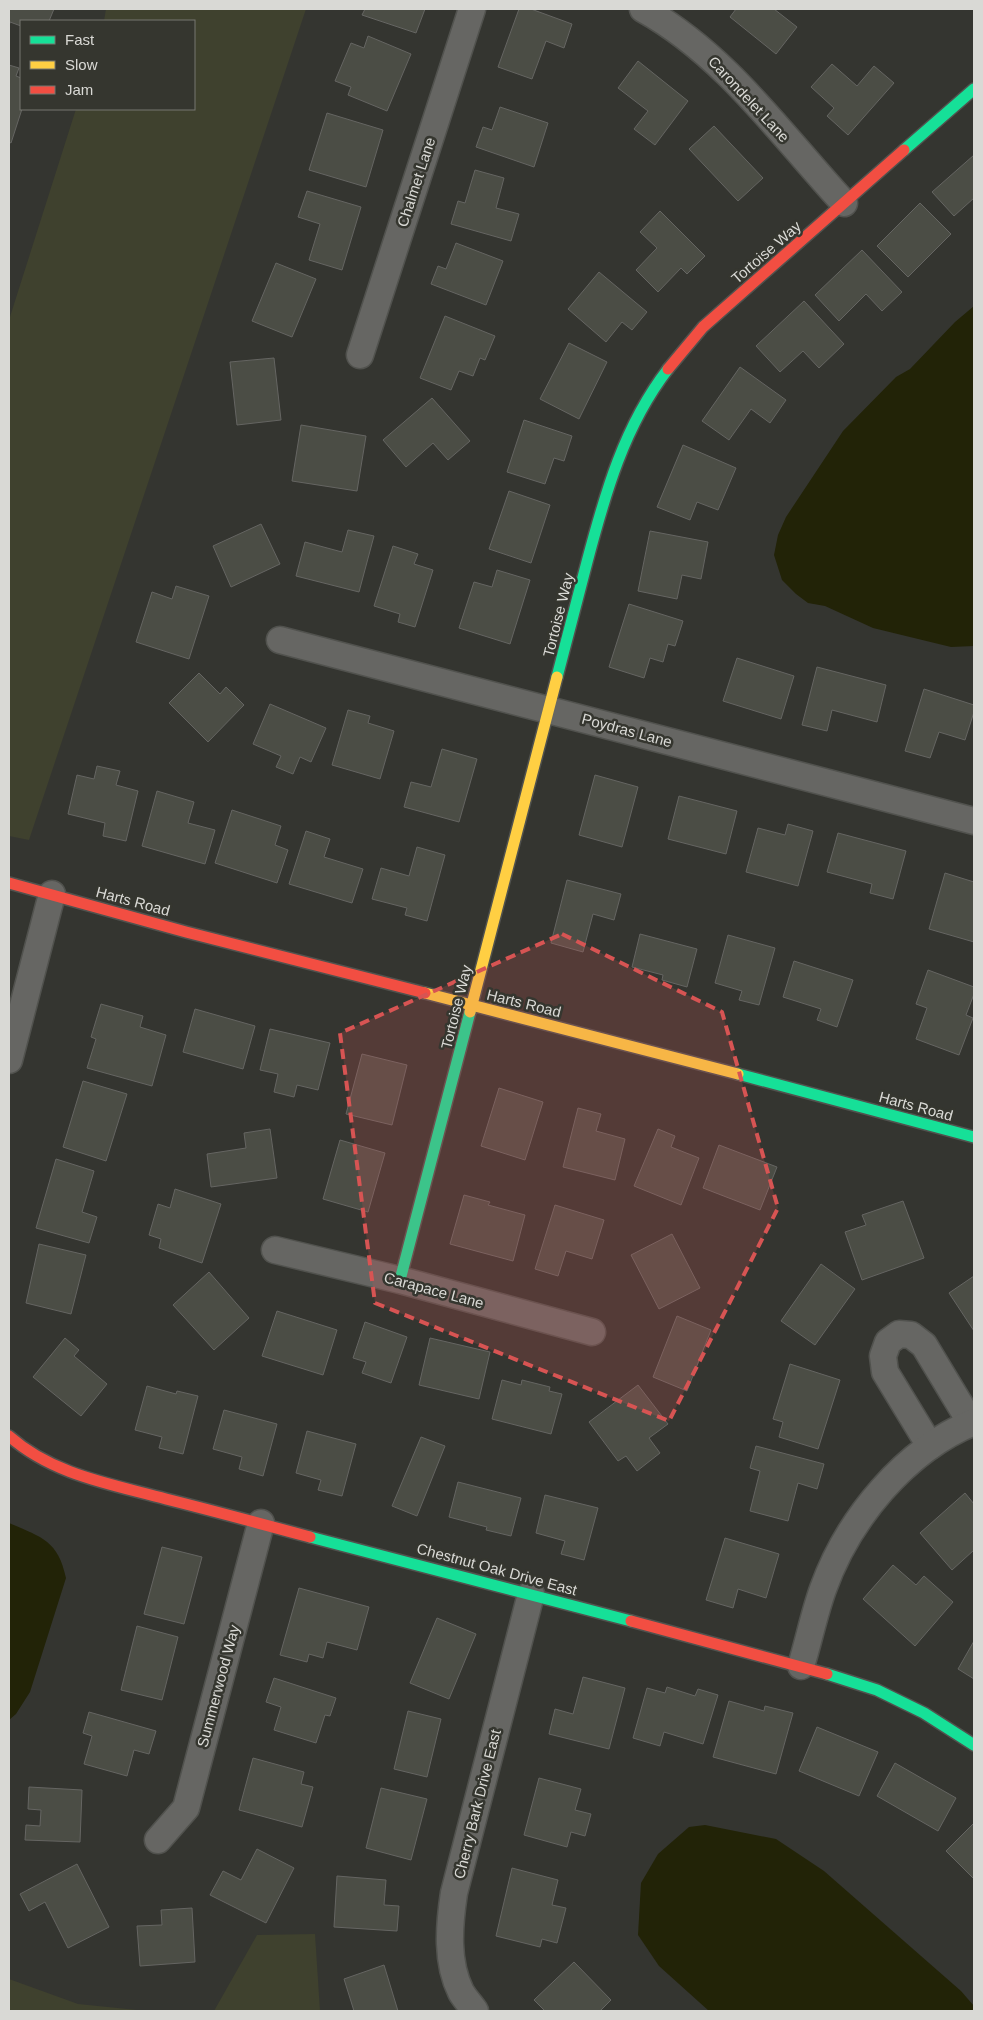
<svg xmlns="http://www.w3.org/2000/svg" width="983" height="2020" font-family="Arial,sans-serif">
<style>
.green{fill:#3f412e}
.water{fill:#222307}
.building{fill:#4b4d45;stroke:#656562}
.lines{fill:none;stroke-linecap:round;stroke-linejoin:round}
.street-casing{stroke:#51524e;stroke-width:29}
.fast-casing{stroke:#51524e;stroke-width:14}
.slow-casing{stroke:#51524e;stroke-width:14}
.jam-casing{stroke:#51524e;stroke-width:14}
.street{stroke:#666663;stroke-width:26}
.fast{stroke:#16e098;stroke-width:11}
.slow{stroke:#ffcf43;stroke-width:11}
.jam{stroke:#f24e42;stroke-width:11}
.marked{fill:#d75453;fill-opacity:0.2;stroke:#d75453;stroke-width:4;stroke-dasharray:10 6;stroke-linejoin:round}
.labels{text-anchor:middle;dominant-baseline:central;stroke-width:5;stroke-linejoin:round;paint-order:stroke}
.street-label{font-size:15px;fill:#d9d9d5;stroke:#35362f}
</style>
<rect width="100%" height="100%" fill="#343530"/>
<g class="green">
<polygon points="106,9 306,9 29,840 9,836 9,320 76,109 194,109 194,21 104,21"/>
<polygon points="315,1934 320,2011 214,2011 257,1935"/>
<polygon points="9,1979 78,2004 147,2011 9,2011"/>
</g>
<g class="water">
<polygon points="974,306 974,646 951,647 873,628 825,606 808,603 796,594 782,580 774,555 778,535 786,517 843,431 896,377 910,369 955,322"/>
<path d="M9,1523C41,1537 58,1540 66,1578L30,1692L16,1714L9,1720Z"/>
<polygon points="705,1825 776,1839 824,1871 961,1991 974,2006 974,2011 709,2011 659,1966 638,1935 641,1883 658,1854 689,1827"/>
</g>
<g class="building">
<polygon points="9,9 54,9 49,21 21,21 21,26 10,22 9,27"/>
<polygon points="365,9 425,9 416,33 362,15"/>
<polygon points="519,9 531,9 572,24 564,48 546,41 532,79 498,67"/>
<polygon points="736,9 774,9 797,27 776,54 730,17"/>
<polygon points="368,36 411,54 387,111 348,95 351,87 335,81 351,43 364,48"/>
<polygon points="638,61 688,101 655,145 634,129 648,111 618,88"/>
<polygon points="832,64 857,86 874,66 894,83 848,135 827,116 834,108 811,87"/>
<polygon points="9,65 19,68 16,76 21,78 22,109 11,143 9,142"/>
<polygon points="500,107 548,123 534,167 476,147 483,127 492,130"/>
<polygon points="327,113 383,130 366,187 309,170"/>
<polygon points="714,126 763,178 738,201 689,149"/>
<polygon points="974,155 974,198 954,216 932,192"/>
<polygon points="475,170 504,178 496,208 519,214 511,241 451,224 458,201 465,203"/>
<polygon points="307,191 361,207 342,270 309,260 320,224 298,217"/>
<polygon points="920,203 951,234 908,277 877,246"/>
<polygon points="660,211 705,256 687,274 681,268 658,292 636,270 657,248 640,232"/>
<polygon points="456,243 503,261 486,305 431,284 438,266 446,269"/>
<polygon points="862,250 902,292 882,311 866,294 839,321 815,295"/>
<polygon points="276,263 316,279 292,337 252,321"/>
<polygon points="599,272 647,312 632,330 622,322 606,342 568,309"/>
<polygon points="804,301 844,344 819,368 803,351 780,372 756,346"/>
<polygon points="445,316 495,336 485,360 480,358 473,376 459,371 451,390 420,378"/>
<polygon points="569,343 607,362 579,419 540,399"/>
<polygon points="274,358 281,420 237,425 230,362"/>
<polygon points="740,367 786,400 770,423 751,409 729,440 702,421"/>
<polygon points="432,398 470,441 448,460 433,443 406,467 383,440"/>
<polygon points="524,420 572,436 564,461 554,458 545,484 507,472"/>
<polygon points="301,425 366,436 357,491 292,481"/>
<polygon points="683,445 736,468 718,510 697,502 690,520 657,507"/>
<polygon points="509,491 550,505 531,563 489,549"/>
<polygon points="261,524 280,564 231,587 213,546"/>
<polygon points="348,530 374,536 359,592 296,576 305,542 342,552"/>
<polygon points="650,531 708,542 701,579 682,575 677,599 638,591"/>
<polygon points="393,546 418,554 414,564 433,570 415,627 398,622 400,614 374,606"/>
<polygon points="497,570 530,580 510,644 459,628 474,582 492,587"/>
<polygon points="176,586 209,596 189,659 136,642 152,592 172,599"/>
<polygon points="629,604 683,621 675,646 668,644 663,662 650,658 644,678 609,667"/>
<polygon points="737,658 794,676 781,719 723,701"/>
<polygon points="817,667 886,685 877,722 832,710 827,731 802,725"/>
<polygon points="199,673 220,694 226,687 244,705 208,742 169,703"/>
<polygon points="924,689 974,705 974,712 965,740 939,732 930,758 905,751"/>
<polygon points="270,704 326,728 311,762 300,757 293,774 276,767 281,756 253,744"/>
<polygon points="348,710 370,716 368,723 394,731 380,779 332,765"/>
<polygon points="442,749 477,759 459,822 404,807 411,782 431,787"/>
<polygon points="97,766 120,771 116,785 138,791 126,841 103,836 105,823 68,814 77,775 94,779"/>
<polygon points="595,775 638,787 622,847 579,835"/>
<polygon points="157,791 194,802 188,823 215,830 205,864 142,846"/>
<polygon points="679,796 737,811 726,854 668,839"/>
<polygon points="232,810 281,826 275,845 288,850 277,883 215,863"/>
<polygon points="788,824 813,831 798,886 746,872 758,828 785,835"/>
<polygon points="306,831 330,839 324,857 363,869 352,903 289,884"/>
<polygon points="838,833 906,851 893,899 870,893 872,884 827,872"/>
<polygon points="417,847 445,855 427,921 405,915 407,908 372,899 381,868 409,876"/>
<polygon points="945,873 974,882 974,942 929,929"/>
<polygon points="567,880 621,894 614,920 593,914 583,952 551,943"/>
<polygon points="640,934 697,949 687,987 662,980 663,975 632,967"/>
<polygon points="728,935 775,948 759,1005 739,1000 742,991 715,983"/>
<polygon points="794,961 853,980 837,1027 817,1020 821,1009 783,997"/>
<polygon points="928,970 974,987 974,994 966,1015 973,1018 959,1055 916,1039 927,1008 916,1004"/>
<polygon points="101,1004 143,1016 140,1027 166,1035 152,1086 87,1068 96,1039 91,1037"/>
<polygon points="195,1009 255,1026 243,1069 183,1052"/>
<polygon points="270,1029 330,1043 318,1090 297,1085 294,1097 274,1092 278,1074 260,1070"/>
<polygon points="362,1054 407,1065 392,1125 346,1114"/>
<polygon points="83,1081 127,1094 106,1161 63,1147"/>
<polygon points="499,1088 543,1102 525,1160 481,1146"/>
<polygon points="578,1108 601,1114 596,1131 625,1139 615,1180 563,1167"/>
<polygon points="270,1129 277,1178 211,1187 207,1154 246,1148 244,1133"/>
<polygon points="658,1129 675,1136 671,1147 699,1158 681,1205 634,1186"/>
<polygon points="340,1140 385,1153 368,1212 323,1199"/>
<polygon points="719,1145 777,1167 760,1210 703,1188"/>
<polygon points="56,1159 94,1171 82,1212 97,1217 89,1243 36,1228"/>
<polygon points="175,1189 221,1204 202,1263 159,1248 161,1239 149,1235 158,1204 170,1208"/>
<polygon points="464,1195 490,1202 488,1205 525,1215 513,1261 450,1244"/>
<polygon points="903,1201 924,1258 862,1280 845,1232 866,1225 862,1215"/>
<polygon points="555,1205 604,1220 592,1259 566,1251 558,1276 535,1269"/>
<polygon points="672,1234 700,1288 659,1309 631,1255"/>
<polygon points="39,1244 86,1255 71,1314 26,1303"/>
<polygon points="821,1264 855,1289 815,1345 781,1321"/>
<polygon points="209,1272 249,1318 214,1350 173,1305"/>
<polygon points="974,1276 974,1331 949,1293"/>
<polygon points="277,1311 337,1330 323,1375 262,1356"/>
<polygon points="677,1316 711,1330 687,1391 653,1377"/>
<polygon points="365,1322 407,1337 391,1383 362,1373 366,1362 353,1358"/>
<polygon points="65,1338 79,1350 74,1356 107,1384 81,1416 33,1377"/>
<polygon points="430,1338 490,1352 479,1399 419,1385"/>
<polygon points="790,1364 840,1380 818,1449 779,1437 783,1422 773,1419"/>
<polygon points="502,1380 521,1385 522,1380 550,1387 549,1391 562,1394 551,1434 492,1419"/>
<polygon points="638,1385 668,1424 649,1438 660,1453 637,1471 626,1456 618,1461 589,1422"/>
<polygon points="147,1386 176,1394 177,1391 198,1396 183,1454 159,1448 162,1437 135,1430"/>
<polygon points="224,1410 277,1424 263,1476 239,1469 242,1457 213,1449"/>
<polygon points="307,1431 356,1444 342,1496 318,1490 321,1480 296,1473"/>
<polygon points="421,1437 445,1446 417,1516 392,1506"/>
<polygon points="756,1446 824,1464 817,1489 798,1483 788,1521 750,1511 760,1471 750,1468"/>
<polygon points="458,1482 521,1498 511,1536 486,1530 487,1527 449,1517"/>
<polygon points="965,1493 974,1504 974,1550 952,1570 920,1533"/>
<polygon points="545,1495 598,1508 584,1560 561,1554 565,1541 536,1533"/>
<polygon points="725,1538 779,1554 766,1598 738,1589 733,1608 706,1600"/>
<polygon points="162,1547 202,1557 184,1624 144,1614"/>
<polygon points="893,1565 916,1585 924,1576 953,1602 915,1646 863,1599"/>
<polygon points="299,1588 369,1607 357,1650 327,1642 323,1658 309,1654 307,1662 280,1655"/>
<polygon points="437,1618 476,1634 449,1699 410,1683"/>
<polygon points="137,1626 178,1637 162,1700 121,1690"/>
<polygon points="974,1641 974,1679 958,1669"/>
<polygon points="583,1677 625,1688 609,1749 549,1734 555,1709 573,1714"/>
<polygon points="274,1678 336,1698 330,1716 325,1715 316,1743 274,1730 281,1707 266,1702"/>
<polygon points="667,1687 695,1696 698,1689 718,1695 703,1744 664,1732 660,1746 633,1738 647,1688 665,1693"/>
<polygon points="729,1701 764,1711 765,1706 793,1713 776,1774 713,1757"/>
<polygon points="408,1711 441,1719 427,1777 394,1769"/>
<polygon points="89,1712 156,1731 149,1754 134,1750 127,1776 84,1764 92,1736 83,1733"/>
<polygon points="817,1727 878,1752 859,1796 799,1771"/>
<polygon points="253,1758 304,1772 301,1784 313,1787 302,1827 239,1810"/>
<polygon points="895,1763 956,1798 938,1831 877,1796"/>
<polygon points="539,1778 581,1789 575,1810 591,1814 585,1836 571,1832 567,1847 524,1835"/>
<polygon points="29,1787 82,1790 80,1842 25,1840 26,1825 40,1826 41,1810 28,1809"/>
<polygon points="381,1788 427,1799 411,1860 366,1848"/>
<polygon points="974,1823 974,1879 946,1851"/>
<polygon points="257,1849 294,1868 266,1923 210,1895 223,1871 241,1880"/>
<polygon points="77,1864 109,1927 68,1948 45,1902 29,1911 20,1894"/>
<polygon points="512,1868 558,1880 552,1905 566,1908 557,1943 542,1939 540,1947 496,1936"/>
<polygon points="337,1876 386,1880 384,1905 399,1906 397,1931 334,1927"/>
<polygon points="192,1908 195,1962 140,1966 137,1926 162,1925 161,1910"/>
<polygon points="574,1962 611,2000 600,2011 545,2011 534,2000"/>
<polygon points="384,1965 398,2011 354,2011 344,1979"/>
</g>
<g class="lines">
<g class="street-casing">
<g id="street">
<path d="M643,9C726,55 781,135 844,203"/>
<polyline points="360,355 472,9"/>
<polyline points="280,640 974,821"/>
<polyline points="9,1060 52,894"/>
<polyline points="275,1250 400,1280 592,1332"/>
<polyline points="930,1446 885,1372 883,1356 888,1342 899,1334 911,1335 924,1345 971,1423"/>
<path d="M801,1666C809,1640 814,1614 823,1589C848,1519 905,1450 974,1422"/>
<polyline points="158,1840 186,1808 261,1523"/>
<path d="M475,2011C471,2005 465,1999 461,1992C446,1962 449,1926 454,1893L531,1594"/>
</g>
</g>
<g class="fast-casing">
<g id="fast">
<polyline points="904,150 974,89"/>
<path d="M557,677C567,638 577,600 587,562C605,494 624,426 668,369"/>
<polyline points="738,1074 974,1137"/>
<polyline points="400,1280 470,1012"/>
<polyline points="310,1537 631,1621"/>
<polyline points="827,1674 877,1690 924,1713 974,1745"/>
</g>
</g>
<g class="slow-casing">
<g id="slow">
<polyline points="425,993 738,1074"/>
<polyline points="470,1012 557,677"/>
</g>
</g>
<g class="jam-casing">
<g id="jam">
<polyline points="668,369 703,327 904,150"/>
<polyline points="9,883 186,932 425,993"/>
<path d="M9,1436C53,1475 111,1484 166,1499C214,1511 262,1524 310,1537"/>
<polyline points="631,1621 827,1674"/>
</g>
</g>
<use href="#street" class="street"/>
<use href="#fast" class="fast"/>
<use href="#slow" class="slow"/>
<use href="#jam" class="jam"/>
</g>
<path class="marked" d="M562,934L722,1012L778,1208L669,1421L375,1303L340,1033Z"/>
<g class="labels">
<g class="street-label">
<text transform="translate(749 99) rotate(47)">Carondelet Lane</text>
<text transform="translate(416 182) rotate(-72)">Chalmet Lane</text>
<text transform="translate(766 252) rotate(-41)">Tortoise Way</text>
<text transform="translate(558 615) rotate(-76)">Tortoise Way</text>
<text transform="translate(627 730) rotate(15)">Poydras Lane</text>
<text transform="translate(133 901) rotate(15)">Harts Road</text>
<text transform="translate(524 1003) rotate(14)">Harts Road</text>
<text transform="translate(456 1007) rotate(-76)">Tortoise Way</text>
<text transform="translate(916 1106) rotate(15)">Harts Road</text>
<text transform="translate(434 1290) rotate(15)">Carapace Lane</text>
<text transform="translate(497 1569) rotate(15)">Chestnut Oak Drive East</text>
<text transform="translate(218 1686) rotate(-75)">Summerwood Way</text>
<text transform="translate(477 1804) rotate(-76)">Cherry Bark Drive East</text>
</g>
</g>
<rect width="983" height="2020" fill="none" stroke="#d9d9d5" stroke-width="20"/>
<rect x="20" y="20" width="175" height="90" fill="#35362f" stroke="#777771"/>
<rect x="30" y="36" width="25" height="8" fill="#16e098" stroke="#777771"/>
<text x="65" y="45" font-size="15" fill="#d9d9d5">Fast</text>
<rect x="30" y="61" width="25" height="8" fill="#ffcf43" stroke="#777771"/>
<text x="65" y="70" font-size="15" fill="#d9d9d5">Slow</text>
<rect x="30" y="86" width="25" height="8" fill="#f24e42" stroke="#777771"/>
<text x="65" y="95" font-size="15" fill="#d9d9d5">Jam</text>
</svg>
